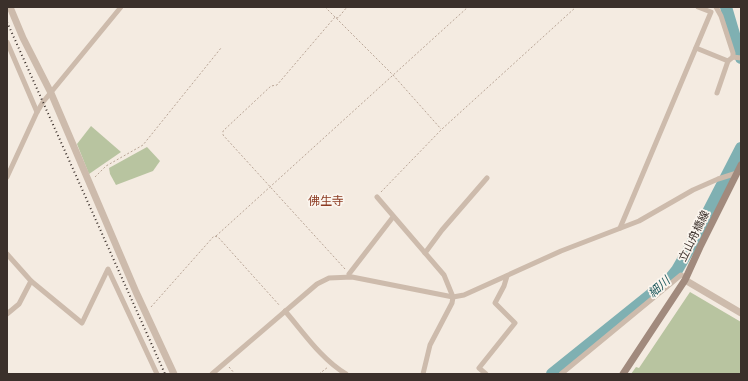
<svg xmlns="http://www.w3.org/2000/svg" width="748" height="381" font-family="'Fira Sans','Noto Sans JP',sans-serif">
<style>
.green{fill:#b8c4a0}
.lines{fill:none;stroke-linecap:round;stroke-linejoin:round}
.river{stroke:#7fb0b2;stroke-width:12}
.path{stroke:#b9a596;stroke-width:1;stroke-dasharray:2 2;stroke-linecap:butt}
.minor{stroke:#cdbbac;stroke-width:5}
.tertiary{stroke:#cdbbac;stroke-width:7}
.secondary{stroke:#a18a7d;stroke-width:7}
.rail{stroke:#3b302b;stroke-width:2;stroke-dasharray:1 3;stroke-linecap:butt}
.labels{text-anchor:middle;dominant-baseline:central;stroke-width:3.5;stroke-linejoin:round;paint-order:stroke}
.street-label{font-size:11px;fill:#3b302b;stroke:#fbf5ee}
.neighbourhood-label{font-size:12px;fill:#8c3b22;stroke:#fbf5ee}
.water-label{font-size:12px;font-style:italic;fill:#1f5a5e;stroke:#fbf5ee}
</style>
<rect width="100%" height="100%" fill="#f4ebe1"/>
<g class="green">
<polygon points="91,126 121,152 89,174 77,144"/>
<polygon points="147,147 160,161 153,171 116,185 110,174 109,168"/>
<polygon points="690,292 741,322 741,374 631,374 636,367 639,368"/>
</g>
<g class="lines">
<g class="river">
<polyline points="726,7 741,58"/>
<polyline points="552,374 669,280 677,270 688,251 741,148"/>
</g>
<g class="path">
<polyline points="325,7 393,75 441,129"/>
<polyline points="95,177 106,166 143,145 221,48"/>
<polyline points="381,192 442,129 576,7"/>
<polyline points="216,236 468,7"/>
<polyline points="345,269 223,135 223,131 271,86 277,85 335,17 338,18 347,7"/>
<polyline points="151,307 214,236 218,237 280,306"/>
<polyline points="229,367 235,374"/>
<polyline points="319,374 328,367"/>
</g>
<g class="minor">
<polyline points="716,7 721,16 733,53 733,57"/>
<polyline points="7,42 37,112"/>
<polyline points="696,48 728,61 733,57 741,58"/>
<polyline points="717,93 728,61"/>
<polyline points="7,177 37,112 43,102 121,7"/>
<polyline points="377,197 444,275 453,297 452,303 430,345 423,374"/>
<polyline points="620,228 711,12 698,7"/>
<polyline points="425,253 442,230 487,178"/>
<polyline points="7,254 31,281 82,323 108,269 157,374"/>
<polyline points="349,274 393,217"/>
<path d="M285,311C304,333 321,359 346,374"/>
<polyline points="7,314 19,304 31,281"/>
<polyline points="212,374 317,284 329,278 352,277 453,297 464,295 561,251 639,221 693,190 718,179 737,173"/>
<polyline points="486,374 479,368 515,323 495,303 504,286 507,276"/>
<polyline points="561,374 681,275 687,277"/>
</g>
<g class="tertiary">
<polyline points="10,7 23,38 51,93 136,292 174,374"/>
<polyline points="685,280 741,313"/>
</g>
<polyline class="secondary" points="623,374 685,280 700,247 741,165"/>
<polyline class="rail" points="7,22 165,374"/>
</g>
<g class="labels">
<g class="street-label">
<text transform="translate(694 236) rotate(-64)">立山舟橋線</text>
</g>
<g class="neighbourhood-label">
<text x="326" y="201">佛生寺</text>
</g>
<g class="water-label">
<text transform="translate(659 287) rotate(-42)">細川</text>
</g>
</g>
<rect width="748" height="381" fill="none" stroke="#3b302b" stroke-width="16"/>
</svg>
